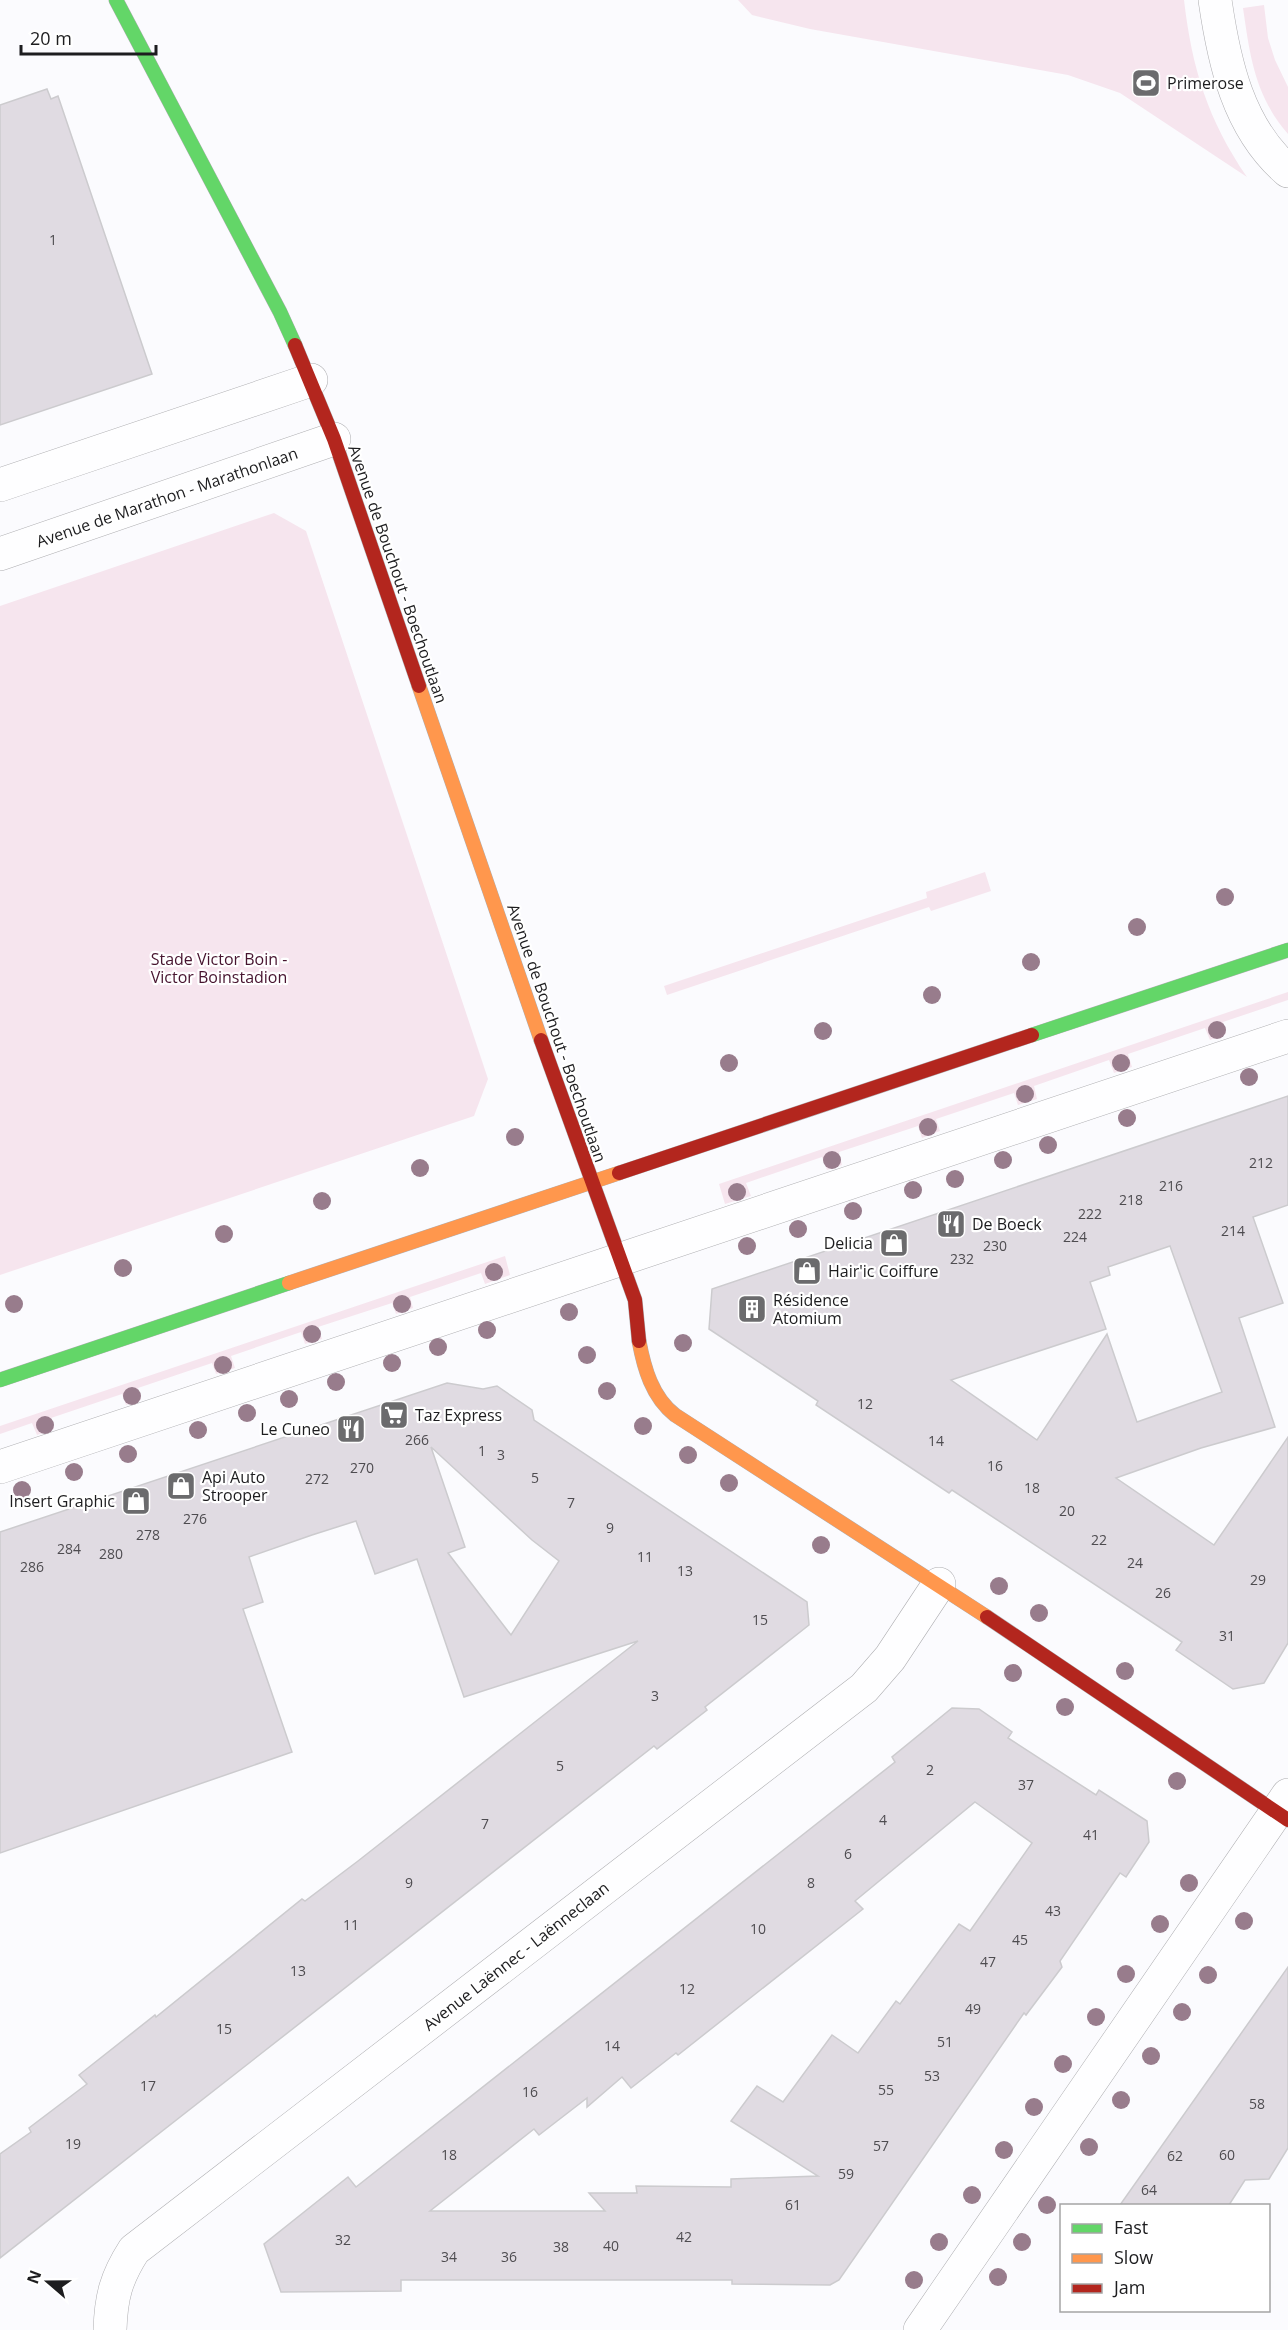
<svg xmlns="http://www.w3.org/2000/svg" width="1288" height="2330" font-family="'Open Sans',sans-serif">
<style>
.green{fill:#f6e5ee}
.building{fill:#e0dbe2;stroke:#cccbce;stroke-width:1.5;fill-rule:evenodd}
.lines{fill:none;stroke-linecap:round;stroke-linejoin:round}
.street-casing{stroke:#afafb2;stroke-width:34}
.fast-casing{stroke:#afafb2;stroke-width:15}
.slow-casing{stroke:#afafb2;stroke-width:15}
.jam-casing{stroke:#afafb2;stroke-width:15}
.street{stroke:#fefeff;stroke-width:33}
.fast{stroke:#63d668;stroke-width:14}
.slow{stroke:#ff974d;stroke-width:14}
.jam{stroke:#b3261e;stroke-width:14}
.tree{fill:#987c8c}
.labels{text-anchor:middle;dominant-baseline:central;stroke-width:4.5;stroke-linejoin:round;paint-order:stroke}
.number-label{font-size:14px;fill:#4e4c50}
.poi-label{font-size:16px;fill:#1d1d1f;stroke:#fff;text-anchor:start}
.street-label{font-size:16px;fill:#1d1d1f;stroke:#fff}
.park-label{font-size:16px;fill:#47142f;stroke:#fff}
</style>
<rect width="100%" height="100%" fill="#fbfbfe"/>
<g class="green">
<path d="M738,0H1184C1192,69 1208,120 1247,177L1120,93L1068,75L810,29L752,15Z"/>
<path d="M1264,5L1268,38L1275,60L1288,87V134C1255,96 1250,56 1243,8Z"/>
<polygon points="274,513 306,531 488,1079 474,1116 0,1275 0,606"/>
<polygon points="985,872 991,891 931,911 929,907 667,995 664,986 927,898 926,892"/>
<polygon points="1288,992 1288,1000 1223,1022 1226,1034 1210,1040 1205,1028 1128,1054 1132,1067 1114,1073 1109,1060 1034,1086 1037,1099 1018,1105 1014,1093 936,1119 940,1131 922,1138 918,1126 839,1152 842,1165 827,1170 822,1157 746,1183 751,1196 725,1204 719,1184"/>
<polygon points="505,1256 510,1275 485,1284 481,1273 410,1297 413,1308 396,1314 392,1303 318,1327 322,1339 305,1344 301,1332 231,1356 235,1368 216,1374 212,1363 138,1388 141,1400 126,1405 122,1394 51,1418 54,1429 37,1435 32,1423 0,1434 0,1426"/>
</g>
<g class="building">
<polygon points="47,89 51,99 58,96 152,374 0,425 0,105"/>
<path d="M1288,1096V1205L1253,1217L1283,1303L1239,1318L1275,1427L1201,1448L1116,1478L1214,1545L1288,1437V1643L1264,1683L1233,1689L1176,1650L1182,1642L952,1490L949,1493L816,1405L818,1401L709,1329L712,1289ZM1170,1246L1222,1392L1137,1422L1107,1334L1037,1440L951,1380L1106,1329L1090,1282L1110,1275L1108,1267Z"/>
<path d="M447,1383L483,1389L497,1386L532,1410L534,1420L807,1602L809,1625L705,1707L707,1710L657,1749L654,1746L0,2258V2154L31,2132L29,2128L87,2084L79,2075L155,2015L156,2017L302,1899L305,1901L358,1861L638,1641L464,1697L417,1559L375,1574L356,1521L312,1535L249,1557L263,1602L243,1609L292,1752L0,1853V1532ZM431,1447L532,1540L559,1561L511,1635L448,1553L465,1547Z"/>
<path d="M952,1708L979,1709L1012,1732L1008,1738L1096,1795L1099,1790L1147,1821L1149,1842L1126,1877L1120,1873L1060,1961L1062,1967L1026,2015L1024,2013L839,2280L830,2285L732,2284V2280H401V2291L281,2292L264,2244L348,2177L356,2187L895,1762L892,1757ZM975,1802L1032,1843L970,1931L959,1924L900,2004L896,2001L858,2053L832,2035L783,2102L757,2086L731,2121L818,2176L731,2179V2187L636,2186L637,2193H589L605,2211H430L534,2129L539,2135L587,2098V2107L622,2077L631,2088L676,2053L678,2055L863,1909L855,1901Z"/>
<polygon points="1288,1967 1288,2148 1269,2179 1245,2180 1229,2205 1120,2205"/>
</g>
<g class="lines">
<g class="street-casing">
<g id="street">
<path d="M1215,0C1224,62 1238,128 1288,171"/>
<polyline points="0,485 311,380"/>
<polyline points="0,554 334,439"/>
<polyline points="0,1467 1288,1036"/>
<path d="M110,2330C111,2297 116,2278 134,2250L864,1688L890,1658L939,1584"/>
<polyline points="920,2330 1288,1795"/>
</g>
</g>
<g class="fast-casing">
<g id="fast">
<polyline points="116,0 280,312 295,345"/>
<polyline points="1032,1035 1288,950"/>
<polyline points="0,1380 289,1283"/>
</g>
</g>
<g class="slow-casing">
<g id="slow">
<polyline points="419,686 541,1040"/>
<polyline points="289,1283 619,1173"/>
<path d="M639,1341C644,1368 652,1397 675,1415L987,1617"/>
</g>
</g>
<g class="jam-casing">
<g id="jam">
<polyline points="295,345 334,439 419,686"/>
<polyline points="541,1040 635,1300 639,1341"/>
<polyline points="619,1173 1032,1035"/>
<polyline points="987,1617 1288,1820"/>
</g>
</g>
<use href="#street" class="street"/>
<use href="#fast" class="fast"/>
<use href="#slow" class="slow"/>
<use href="#jam" class="jam"/>
</g>
<g class="tree">
<circle cx="1225" cy="897" r="9"/>
<circle cx="1137" cy="927" r="9"/>
<circle cx="1031" cy="962" r="9"/>
<circle cx="932" cy="995" r="9"/>
<circle cx="1217" cy="1030" r="9"/>
<circle cx="823" cy="1031" r="9"/>
<circle cx="729" cy="1063" r="9"/>
<circle cx="1121" cy="1063" r="9"/>
<circle cx="1249" cy="1077" r="9"/>
<circle cx="1025" cy="1094" r="9"/>
<circle cx="1127" cy="1118" r="9"/>
<circle cx="928" cy="1127" r="9"/>
<circle cx="515" cy="1137" r="9"/>
<circle cx="1048" cy="1145" r="9"/>
<circle cx="832" cy="1160" r="9"/>
<circle cx="1003" cy="1160" r="9"/>
<circle cx="420" cy="1168" r="9"/>
<circle cx="955" cy="1179" r="9"/>
<circle cx="913" cy="1190" r="9"/>
<circle cx="737" cy="1192" r="9"/>
<circle cx="322" cy="1201" r="9"/>
<circle cx="853" cy="1211" r="9"/>
<circle cx="798" cy="1229" r="9"/>
<circle cx="224" cy="1234" r="9"/>
<circle cx="747" cy="1246" r="9"/>
<circle cx="123" cy="1268" r="9"/>
<circle cx="494" cy="1272" r="9"/>
<circle cx="14" cy="1304" r="9"/>
<circle cx="402" cy="1304" r="9"/>
<circle cx="569" cy="1312" r="9"/>
<circle cx="487" cy="1330" r="9"/>
<circle cx="312" cy="1334" r="9"/>
<circle cx="683" cy="1343" r="9"/>
<circle cx="438" cy="1347" r="9"/>
<circle cx="587" cy="1355" r="9"/>
<circle cx="392" cy="1363" r="9"/>
<circle cx="223" cy="1365" r="9"/>
<circle cx="336" cy="1382" r="9"/>
<circle cx="607" cy="1391" r="9"/>
<circle cx="132" cy="1396" r="9"/>
<circle cx="289" cy="1399" r="9"/>
<circle cx="247" cy="1413" r="9"/>
<circle cx="45" cy="1425" r="9"/>
<circle cx="643" cy="1426" r="9"/>
<circle cx="198" cy="1430" r="9"/>
<circle cx="128" cy="1454" r="9"/>
<circle cx="688" cy="1455" r="9"/>
<circle cx="74" cy="1472" r="9"/>
<circle cx="729" cy="1483" r="9"/>
<circle cx="22" cy="1490" r="9"/>
<circle cx="821" cy="1545" r="9"/>
<circle cx="999" cy="1586" r="9"/>
<circle cx="1039" cy="1613" r="9"/>
<circle cx="1125" cy="1671" r="9"/>
<circle cx="1013" cy="1673" r="9"/>
<circle cx="1065" cy="1707" r="9"/>
<circle cx="1177" cy="1781" r="9"/>
<circle cx="1189" cy="1883" r="9"/>
<circle cx="1244" cy="1921" r="9"/>
<circle cx="1160" cy="1924" r="9"/>
<circle cx="1126" cy="1974" r="9"/>
<circle cx="1208" cy="1975" r="9"/>
<circle cx="1182" cy="2012" r="9"/>
<circle cx="1096" cy="2017" r="9"/>
<circle cx="1151" cy="2056" r="9"/>
<circle cx="1063" cy="2064" r="9"/>
<circle cx="1121" cy="2100" r="9"/>
<circle cx="1034" cy="2107" r="9"/>
<circle cx="1089" cy="2147" r="9"/>
<circle cx="1004" cy="2150" r="9"/>
<circle cx="972" cy="2195" r="9"/>
<circle cx="1047" cy="2205" r="9"/>
<circle cx="939" cy="2242" r="9"/>
<circle cx="1022" cy="2242" r="9"/>
<circle cx="998" cy="2277" r="9"/>
<circle cx="914" cy="2280" r="9"/>
</g>
<defs>
<g id="stadium-square" transform="scale(1.5)"><rect x="-9" y="-9" width="18" height="18" rx="4" fill="#6b6b6d" stroke="#fff"/><path d="M0-5a6.5 5 0 1 0 0 10a6.5 5 0 1 0 0-10ZM-3.5-1.8h7v3.6h-7Z" fill="#fff"/></g>
<g id="restaurant-square" transform="scale(1.5)"><rect x="-9" y="-9" width="18" height="18" rx="4" fill="#6b6b6d" stroke="#fff"/><path d="M-5-6h1v4h1v-4h1v4h1v-4h1v5L-1.5 .5V6h-2V.5L-5-1ZM5-6V6H3V1.5H1.5Q1.5-4 5-6Z" fill="#fff"/></g>
<g id="shop-square" transform="scale(1.5)"><rect x="-9" y="-9" width="18" height="18" rx="4" fill="#6b6b6d" stroke="#fff"/><path d="M-5-2.5h2.3a2.7 3.5 0 0 1 5.4 0H5L5.5 6h-11ZM-1.5-2.5h3a1.5 2.3 0 0 0-3 0Z" fill="#fff"/></g>
<g id="building-square" transform="scale(1.5)"><rect x="-9" y="-9" width="18" height="18" rx="4" fill="#6b6b6d" stroke="#fff"/><path d="M-4-6H4V6H1V3H-1V6H-4ZM-2.5-4.3h1.7v1.8h-1.7ZM.8-4.3h1.7v1.8H.8ZM-2.5-1h1.7V.8h-1.7ZM.8-1h1.7V.8H.8Z" fill="#fff"/></g>
<g id="supermarket-square" transform="scale(1.5)"><rect x="-9" y="-9" width="18" height="18" rx="4" fill="#6b6b6d" stroke="#fff"/><path d="M-6-5.5h2.5l.6 2H6L4.5 2H-2.5L-4.4-4H-6ZM-1.5 3.2a1.3 1.3 0 1 0 .1 0ZM3 3.2a1.3 1.3 0 1 0 .1 0Z" fill="#fff"/></g>
</defs>
<g fill-rule="evenodd">
<use href="#stadium-square" x="1146" y="83"/>
<use href="#restaurant-square" x="951" y="1224"/>
<use href="#shop-square" x="894" y="1243"/>
<use href="#shop-square" x="807" y="1271"/>
<use href="#building-square" x="752" y="1309"/>
<use href="#supermarket-square" x="394" y="1415"/>
<use href="#restaurant-square" x="351" y="1429"/>
<use href="#shop-square" x="181" y="1486"/>
<use href="#shop-square" x="136" y="1501"/>
</g>
<g class="labels">
<g class="number-label">
<text x="53" y="239">1</text>
<text x="1261" y="1162">212</text>
<text x="1171" y="1185">216</text>
<text x="1131" y="1199">218</text>
<text x="1090" y="1213">222</text>
<text x="1233" y="1230">214</text>
<text x="1075" y="1236">224</text>
<text x="995" y="1245">230</text>
<text x="962" y="1258">232</text>
<text x="865" y="1403">12</text>
<text x="417" y="1439">266</text>
<text x="936" y="1440">14</text>
<text x="482" y="1450">1</text>
<text x="501" y="1454">3</text>
<text x="995" y="1465">16</text>
<text x="362" y="1467">270</text>
<text x="535" y="1477">5</text>
<text x="317" y="1478">272</text>
<text x="1032" y="1487">18</text>
<text x="571" y="1502">7</text>
<text x="1067" y="1510">20</text>
<text x="195" y="1518">276</text>
<text x="610" y="1527">9</text>
<text x="148" y="1534">278</text>
<text x="1099" y="1539">22</text>
<text x="69" y="1548">284</text>
<text x="111" y="1553">280</text>
<text x="645" y="1556">11</text>
<text x="1135" y="1562">24</text>
<text x="32" y="1566">286</text>
<text x="685" y="1570">13</text>
<text x="1258" y="1579">29</text>
<text x="1163" y="1592">26</text>
<text x="760" y="1619">15</text>
<text x="1227" y="1635">31</text>
<text x="655" y="1695">3</text>
<text x="560" y="1765">5</text>
<text x="930" y="1769">2</text>
<text x="1026" y="1784">37</text>
<text x="883" y="1819">4</text>
<text x="485" y="1823">7</text>
<text x="1091" y="1834">41</text>
<text x="848" y="1853">6</text>
<text x="409" y="1882">9</text>
<text x="811" y="1882">8</text>
<text x="1053" y="1910">43</text>
<text x="351" y="1924">11</text>
<text x="758" y="1928">10</text>
<text x="1020" y="1939">45</text>
<text x="988" y="1961">47</text>
<text x="298" y="1970">13</text>
<text x="687" y="1988">12</text>
<text x="973" y="2008">49</text>
<text x="224" y="2028">15</text>
<text x="945" y="2041">51</text>
<text x="612" y="2045">14</text>
<text x="932" y="2075">53</text>
<text x="148" y="2085">17</text>
<text x="886" y="2089">55</text>
<text x="530" y="2091">16</text>
<text x="1257" y="2103">58</text>
<text x="73" y="2143">19</text>
<text x="881" y="2145">57</text>
<text x="449" y="2154">18</text>
<text x="1227" y="2154">60</text>
<text x="1175" y="2155">62</text>
<text x="846" y="2173">59</text>
<text x="1149" y="2189">64</text>
<text x="793" y="2204">61</text>
<text x="684" y="2236">42</text>
<text x="343" y="2239">32</text>
<text x="611" y="2245">40</text>
<text x="561" y="2246">38</text>
<text x="449" y="2256">34</text>
<text x="509" y="2256">36</text>
</g>
<g class="poi-label">
<text x="1167" y="83">Primerose</text>
<text x="972" y="1224">De Boeck</text>
<text x="873" y="1243" text-anchor="end">Delicia</text>
<text x="828" y="1271">Hair'ic Coiffure</text>
<text x="773" y="1300">Résidence<tspan x="773" dy="18">Atomium</tspan></text>
<text x="415" y="1415">Taz Express</text>
<text x="330" y="1429" text-anchor="end">Le Cuneo</text>
<text x="202" y="1477">Api Auto<tspan x="202" dy="18">Strooper</tspan></text>
<text x="115" y="1501" text-anchor="end">Insert Graphic</text>
</g>
<g class="street-label">
<text transform="translate(167 497) rotate(-19)">Avenue de Marathon - Marathonlaan</text>
<text transform="translate(398 574) rotate(71)">Avenue de Bouchout - Boechoutlaan</text>
<text transform="translate(557 1033) rotate(71)">Avenue de Bouchout - Boechoutlaan</text>
<text transform="translate(516 1956) rotate(-38)">Avenue Laënnec - Laënneclaan</text>
</g>
<g class="park-label">
<text x="219" y="959">Stade Victor Boin -<tspan x="219" dy="18">Victor Boinstadion</tspan></text>
</g>
</g>
<rect x="1060" y="2204" width="210" height="108" fill="#ffffff" stroke="#a5a5a5" stroke-width="1.5"/>
<rect x="1072" y="2224" width="30" height="9" fill="#63d668" stroke="#a5a5a5" stroke-width="1.5"/>
<text x="1114" y="2234" font-size="18" fill="#1d1d1f">Fast</text>
<rect x="1072" y="2254" width="30" height="9" fill="#ff974d" stroke="#a5a5a5" stroke-width="1.5"/>
<text x="1114" y="2264" font-size="18" fill="#1d1d1f">Slow</text>
<rect x="1072" y="2284" width="30" height="9" fill="#b3261e" stroke="#a5a5a5" stroke-width="1.5"/>
<text x="1114" y="2294" font-size="18" fill="#1d1d1f">Jam</text>
<g transform="translate(48 2282) rotate(290)" stroke="#ffffff" stroke-width="4.5" paint-order="stroke">
<path d="M0-4.5L10 22L0 15L-10 22Z" fill="#1d1d1f"/>
<text y="-9" font-size="16" font-weight="bold" text-anchor="middle" fill="#1d1d1f">N</text>
</g>
<path d="M21 45v9h135v-9" fill="none" stroke="#1d1d1f" stroke-width="3"/>
<text x="30" y="45" font-size="18" fill="#1d1d1f" stroke="#ffffff" stroke-width="4.5" paint-order="stroke">20 m</text>
</svg>
